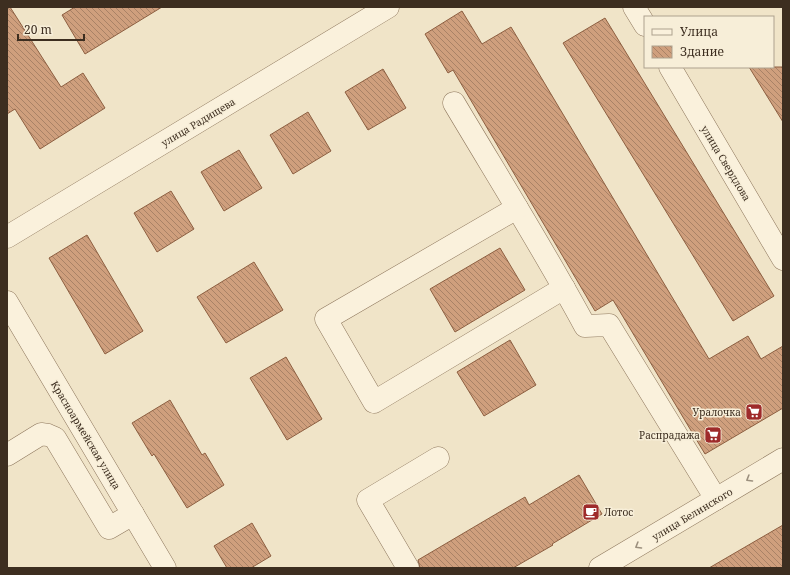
<svg xmlns="http://www.w3.org/2000/svg" width="790" height="575" font-family="'Noto Serif',serif">
<style>
.building{fill:url(#building-back-hatch);stroke:#8d5f41}
.lines{fill:none;stroke-linecap:round;stroke-linejoin:round}
.minor-casing{stroke:#8d765c;stroke-width:23}
.minor{stroke:#faf1dc;stroke-width:22}
.oneway{stroke:#9c907e}
.labels{text-anchor:middle;dominant-baseline:central;stroke-width:3;stroke-linejoin:round;paint-order:stroke}
.street-label{font-size:10px;fill:#3d2e20;stroke:#f7eed8}
.poi-label{font-size:10px;fill:#3d2e20;stroke:#f7eed8;text-anchor:end}
</style>
<defs>
<pattern id="building-back-hatch" width="6" height="6" patternUnits="userSpaceOnUse"><rect width="6" height="6" fill="#cf9f7d"/><path d="M-1 5l2 2M0 0l6 6M5-1l2 2" fill="none" stroke="#a98266"/></pattern>
</defs>
<rect width="100%" height="100%" fill="#f0e4c8"/>
<g class="building">
<polygon points="7,7 10,7 61,87 83,73 105,108 40,149 15,109 7,114"/>
<polygon points="75,7 162,7 85,54 62,15"/>
<polygon points="462,11 482,44 511,27 709,359 748,336 761,359 783,346 783,408 705,454 613,300 595,311 453,70 448,73 425,34"/>
<polygon points="605,18 774,296 733,321 563,43"/>
<polygon points="749,67 783,67 783,122"/>
<polygon points="383,69 406,108 368,130 345,92"/>
<polygon points="308,112 331,151 293,174 270,135"/>
<polygon points="239,150 262,188 224,211 201,172"/>
<polygon points="171,191 194,229 157,252 134,213"/>
<polygon points="87,235 143,331 105,354 49,258"/>
<polygon points="500,248 525,290 455,332 430,289"/>
<polygon points="254,262 283,310 226,343 197,297"/>
<polygon points="510,340 536,385 484,416 457,372"/>
<polygon points="286,357 322,419 287,440 250,378"/>
<polygon points="170,400 202,455 205,453 224,485 187,508 154,454 152,456 132,423"/>
<polygon points="579,475 602,514 552,544 553,545 513,568 420,568 418,560 525,497 529,505"/>
<polygon points="252,523 271,556 251,568 227,568 214,546"/>
<polygon points="783,525 783,568 709,568"/>
</g>
<g class="lines">
<g class="minor-casing">
<g id="minor">
<polyline points="634,7 645,25"/>
<polyline points="670,67 783,259"/>
<path d="M454,103C498,177 544,250 585,326L609,325L716,499"/>
<polyline points="517,208 326,319 374,402 564,288"/>
<polyline points="7,237 388,7"/>
<polyline points="7,302 165,568"/>
<polyline points="7,455 41,434 48,435 55,438 109,528 133,514"/>
<polyline points="408,568 368,500 438,458"/>
<polyline points="600,568 783,459"/>
</g>
</g>
<use href="#minor" class="minor"/>
</g>
<defs><path id="oneway-chevron" d="M-2-3.5L2.5 0L-2 3.5" fill="none" stroke-width="1.6" stroke-linecap="round" stroke-linejoin="round"/></defs>
<g class="oneway">
<use href="#oneway-chevron" transform="translate(749 479) rotate(149)"/>
<use href="#oneway-chevron" transform="translate(638 546) rotate(149)"/>
</g>
<defs>
<g id="supermarket-square" transform="scale(0.9)"><rect x="-9" y="-9" width="18" height="18" rx="4" fill="#9e2a2b" stroke="#f7eed8"/><path d="M-6-5.5h2.5l.6 2H6L4.5 2H-2.5L-4.4-4H-6ZM-1.5 3.2a1.3 1.3 0 1 0 .1 0ZM3 3.2a1.3 1.3 0 1 0 .1 0Z" fill="#fff"/></g>
<g id="cafe-square" transform="scale(0.9)"><rect x="-9" y="-9" width="18" height="18" rx="4" fill="#9e2a2b" stroke="#f7eed8"/><path d="M-5.5-4.5H6V0H3Q3 3.5 0 3.5H-2.5Q-5.5 3.5-5.5 0ZM3-3.2v2h1.7v-2ZM-6 4.5H4V6H-6Z" fill="#fff"/></g>
</defs>
<g fill-rule="evenodd">
<use href="#supermarket-square" x="754" y="412"/>
<use href="#supermarket-square" x="713" y="435"/>
<use href="#cafe-square" x="591" y="512"/>
</g>
<g class="labels">
<g class="street-label">
<text transform="translate(198 122) rotate(-31)">улица Радищева</text>
<text transform="translate(726 163) rotate(59)">улица Свердлова</text>
<text transform="translate(86 435) rotate(59)">Красноармейская улица</text>
<text transform="translate(692 514) rotate(-31)">улица Белинского</text>
</g>
<g class="poi-label">
<text x="741" y="412">Уралочка</text>
<text x="700" y="435">Распрадажа</text>
<text x="604" y="512" text-anchor="start">Лотос</text>
</g>
</g>
<rect width="790" height="575" fill="none" stroke="#3d2e20" stroke-width="16"/>
<rect x="644" y="16" width="130" height="52" fill="#f7eed8" stroke="#ada18e"/>
<rect x="652" y="29" width="20" height="6" fill="#faf1dc" stroke="#ada18e"/>
<text x="680" y="36" font-size="12" fill="#3d2e20">Улица</text>
<rect x="652" y="46" width="20" height="12" fill="url(#building-back-hatch)" stroke="#ada18e"/>
<text x="680" y="56" font-size="12" fill="#3d2e20">Здание</text>
<path d="M18 34v6h66v-6" fill="none" stroke="#3d2e20" stroke-width="2"/>
<text x="24" y="34" font-size="12" fill="#3d2e20" stroke="#f7eed8" stroke-width="3" paint-order="stroke">20 m</text>
</svg>
